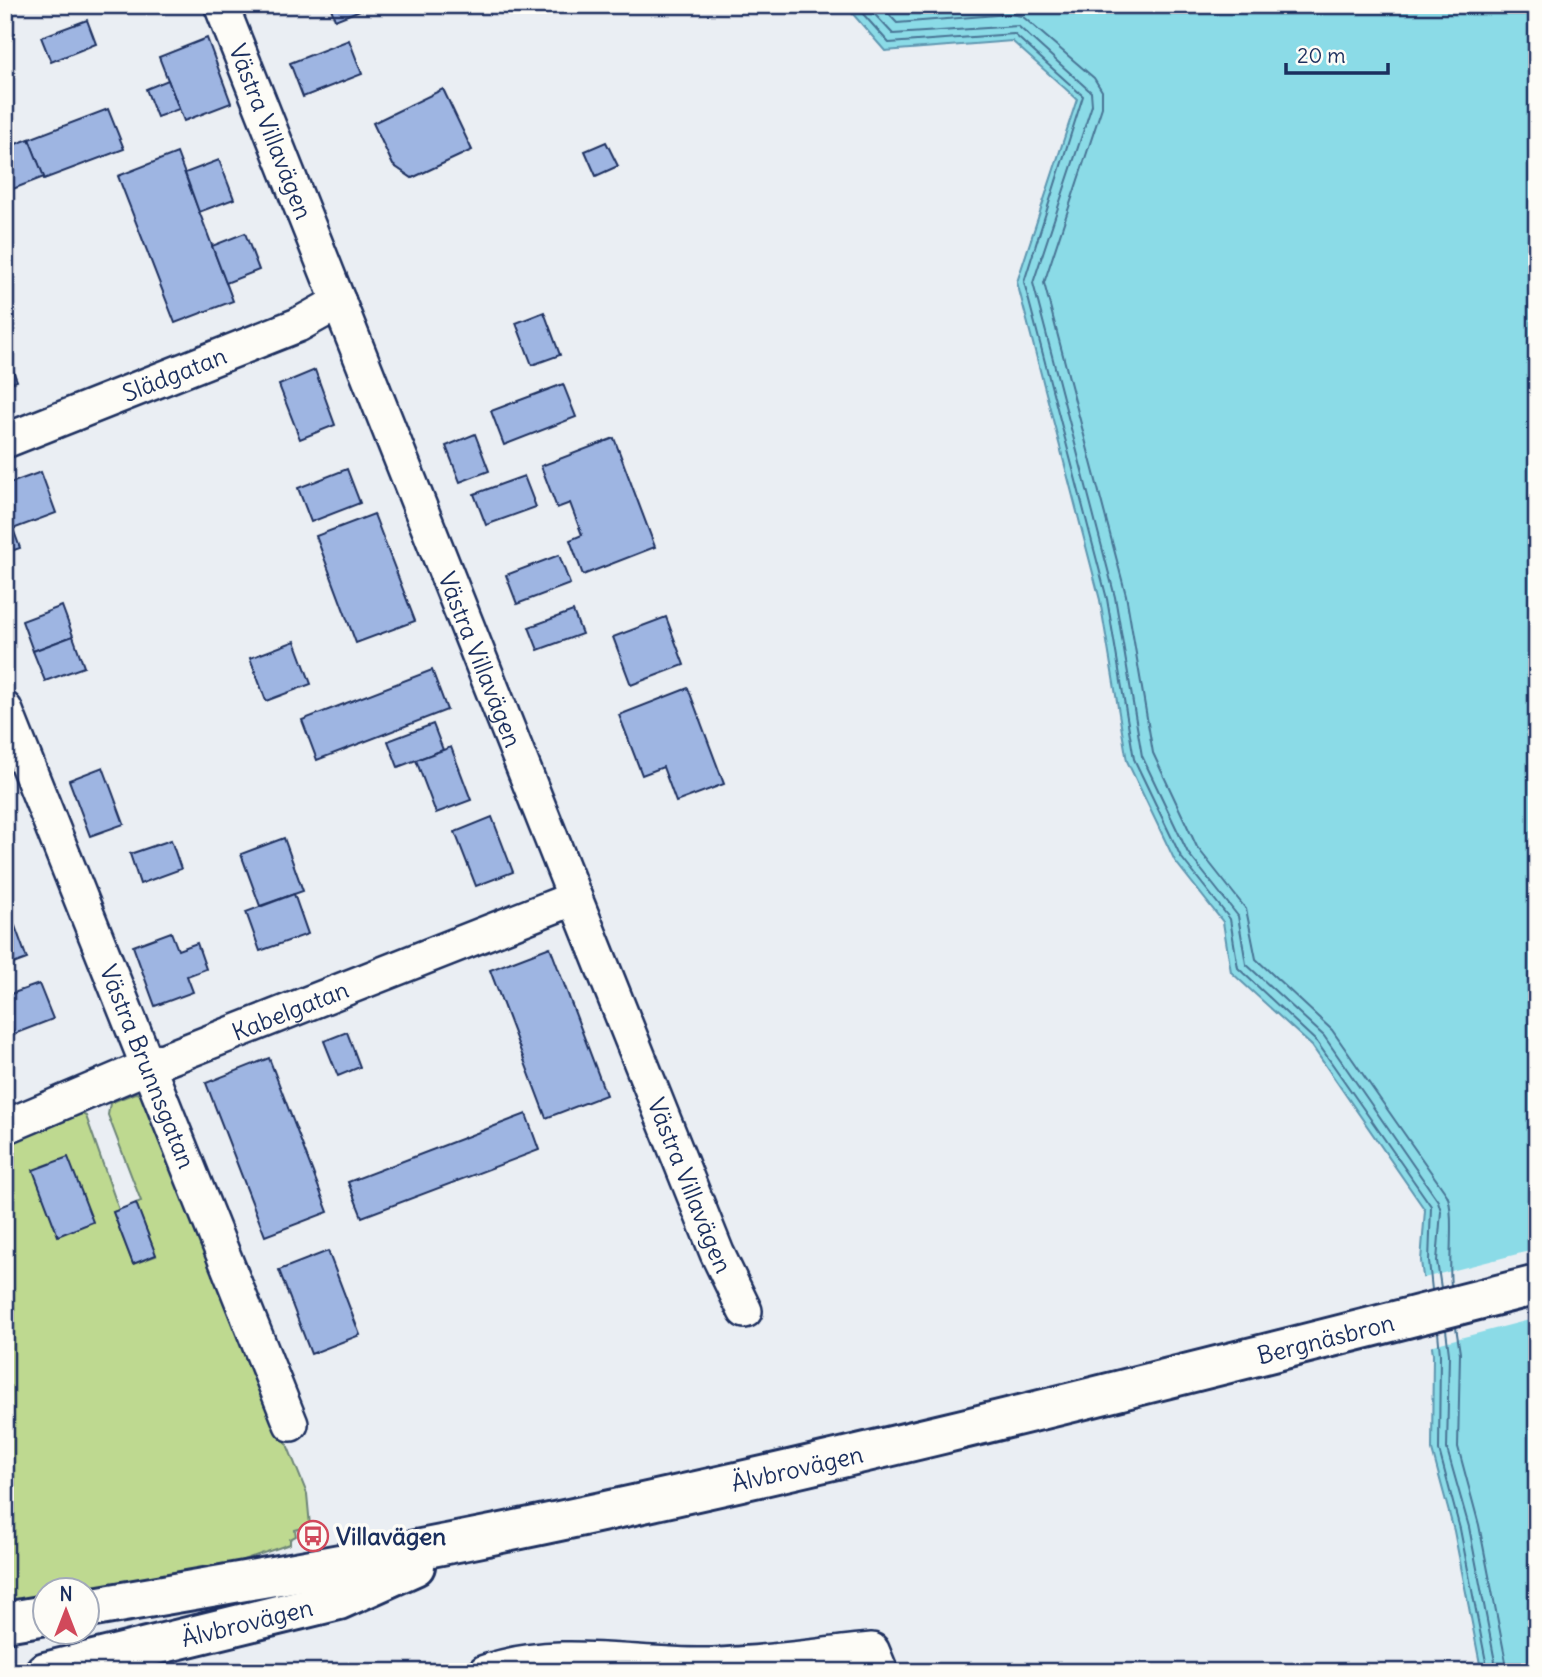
<svg xmlns="http://www.w3.org/2000/svg" width="1542" height="1677" font-family="Delius,sans-serif">
<style>
.green{fill:#bed990;stroke:#6c8477;stroke-width:2}
.water{fill:#8bdbe7;stroke:#5e96b0;stroke-width:2}
.pier{fill:#eaeef3}
.lines{fill:none;stroke-linecap:round;stroke-linejoin:round}
.shore{stroke:#487495;stroke-width:2}
.building{fill:#9eb5e2;stroke:#1b2f5e;stroke-width:2}
.street-casing{stroke:#1b2f5e;stroke-width:38}
.secondary-casing{stroke:#1b2f5e;stroke-width:44}
.street{stroke:#fdfcf7;stroke-width:33}
.secondary{stroke:#fdfcf7;stroke-width:38}
.labels{text-anchor:middle;dominant-baseline:central;stroke-width:7;stroke-linejoin:round;paint-order:stroke}
.street-label{font-size:24px;fill:#1b2f5e;stroke:#fdfcf7}
.poi-label{font-size:24px;font-weight:bold;fill:#1b2f5e;stroke:#fdfcf7;text-anchor:start}
</style>
<rect width="100%" height="100%" fill="#eaeef3"/>
<filter id="ink" filterUnits="userSpaceOnUse"><feTurbulence type="fractalNoise" baseFrequency=".0143" numOctaves="2"/><feDisplacementMap in="SourceGraphic" scale="14" xChannelSelector="R" yChannelSelector="G"/><feConvolveMatrix kernelMatrix="1 2 1 2 8 2 1 2 1" color-interpolation-filters="sRGB"/></filter>
<g filter="url(#ink)">
<polygon class="green" points="135,1093 146,1094 307,1494 310,1526 295,1530 296,1536 290,1539 290,1544 193,1577 88,1590 46,1590 45,1601 5,1608 5,1143 82,1114 86,1116 119,1210 113,1212 133,1264 156,1256 136,1203 141,1201 108,1115 110,1103"/>
<polygon class="water" points="845,5 1537,5 1537,1672 1483,1672 1481,1669 1454,1531 1432,1450 1433,1354 1421,1261 1425,1210 1312,1046 1231,972 1223,922 1175,861 1127,761 1100,600 1017,282 1077,99 1012,41 885,51"/>
<polygon class="pier" points="1537,1249 1537,1318 1429,1346 1420,1279"/>
<g class="lines">
<g class="shore">
<polyline points="855,5 889,43 1014,34 1083,96 1024,282 1107,599 1134,759 1181,857 1230,919 1238,968 1317,1042 1431,1206 1429,1261 1432,1290"/>
<polyline points="866,5 893,34 1018,26 1091,92 1092,105 1033,283 1115,597 1142,756 1188,853 1238,916 1246,964 1324,1036 1438,1201 1441,1211 1437,1261 1441,1288"/>
<path d="M880,5L897,23L1009,14L1022,16L1094,78L1102,91V107L1044,283L1126,595L1153,753L1197,847L1246,909L1256,959L1332,1030L1447,1195C1455,1212 1448,1261 1451,1285"/>
<polyline points="1456,1327 1460,1353 1458,1447 1479,1525 1508,1672"/>
<polyline points="1446,1330 1449,1354 1447,1449 1469,1527 1497,1672"/>
<polyline points="1438,1332 1440,1354 1439,1450 1460,1529 1488,1672"/>
</g>
</g>
<g class="building">
<polygon points="330,5 373,5 335,20"/>
<polygon points="87,20 96,44 51,62 41,37"/>
<polygon points="207,38 231,103 184,121 159,57"/>
<polygon points="349,40 362,74 303,97 290,63"/>
<polygon points="168,80 179,109 157,117 146,89"/>
<polygon points="443,89 472,150 412,178 393,165 373,123"/>
<polygon points="108,109 124,149 44,179 29,139"/>
<polygon points="29,139 44,177 5,192 5,148"/>
<polygon points="606,142 618,166 596,176 585,151"/>
<polygon points="177,153 233,301 175,323 118,176"/>
<polygon points="219,160 234,199 199,212 185,173"/>
<polygon points="245,233 259,270 226,283 212,246"/>
<polygon points="544,312 560,355 532,365 516,323"/>
<polygon points="5,350 17,381 5,385"/>
<polygon points="315,370 335,425 300,439 279,385"/>
<polygon points="563,384 576,417 504,445 491,411"/>
<polygon points="475,434 489,471 460,482 446,446"/>
<polygon points="614,438 655,547 583,575 570,540 582,535 570,503 557,508 541,466"/>
<polygon points="347,469 360,503 311,522 298,488"/>
<polygon points="41,472 56,513 13,529 5,507 5,485"/>
<polygon points="524,476 536,507 486,525 474,494"/>
<polygon points="5,507 20,548 5,553"/>
<polygon points="374,514 415,621 356,643 316,536"/>
<polygon points="559,555 570,584 517,604 506,575"/>
<polygon points="62,606 73,636 33,651 22,621"/>
<polygon points="573,611 582,634 538,650 529,627"/>
<polygon points="666,617 684,665 631,685 613,637"/>
<polygon points="73,636 84,667 45,681 33,651"/>
<polygon points="295,641 311,684 266,701 250,658"/>
<polygon points="432,670 447,710 317,760 302,720"/>
<polygon points="688,688 724,784 676,802 663,767 642,775 619,715"/>
<polygon points="433,724 443,750 398,767 388,741"/>
<polygon points="451,747 471,800 436,813 416,760"/>
<polygon points="103,767 124,824 90,836 69,780"/>
<polygon points="492,817 513,872 476,886 455,832"/>
<polygon points="284,838 303,891 260,906 241,854"/>
<polygon points="171,840 181,869 140,884 130,854"/>
<polygon points="294,894 308,934 260,951 246,912"/>
<polygon points="11,915 27,959 5,967 5,917"/>
<polygon points="171,932 178,950 197,943 206,969 187,976 193,992 155,1006 133,946"/>
<polygon points="550,947 606,1095 546,1118 490,970"/>
<polygon points="39,984 53,1019 14,1034 5,1009 5,996"/>
<polygon points="347,1032 360,1067 338,1076 324,1041"/>
<polygon points="269,1058 328,1212 265,1236 206,1083"/>
<polygon points="526,1114 539,1150 362,1217 348,1182"/>
<polygon points="68,1157 93,1222 58,1236 33,1170"/>
<polygon points="136,1203 156,1255 133,1264 113,1212"/>
<polygon points="328,1251 360,1335 311,1354 279,1270"/>
</g>
<g class="lines">
<g class="street-casing">
<g id="street">
<path id="s1" d="M221,5L575,898L717,1253L745,1311"/>
<path id="s2" d="M5,441L298,325L339,302"/>
<path id="s3" d="M5,709L291,1424"/>
<path id="s4" d="M5,1127L149,1066L575,898"/>
<path d="M485,1672C560,1646 635,1667 712,1665C765,1664 819,1655 872,1650L881,1672"/>
</g>
</g>
<g class="secondary-casing">
<g id="secondary">
<path id="s5" d="M88,1608C218,1586 348,1564 477,1538C833,1466 1185,1374 1537,1285"/>
<polyline points="5,1622 46,1615"/>
<path id="s6" d="M45,1672L339,1600L415,1566"/>
</g>
</g>
<use href="#street" class="street"/>
<use href="#secondary" class="secondary"/>
</g>
</g>
<defs>
<g id="bus-ring" transform="scale(1.575)"><circle r="9.5" fill="#fdfcf7" stroke="#d1495b" stroke-width="1.5"/><path d="M-5-6H5V4H4V6H2V4H-2V6H-4V4H-5ZM-3.5-4V0h7V-4ZM-3.5 1.2v1.5H-2V1.2ZM2 1.2v1.5H3.5V1.2Z" fill="#d1495b"/></g>
</defs>
<g fill-rule="evenodd">
<use href="#bus-ring" x="313" y="1536"/>
</g>
<g class="labels">
<g class="street-label">
<text stroke="none"><textPath href="#s1" startOffset="136">Västra Villavägen</textPath></text>
<text stroke="none"><textPath href="#s2" startOffset="182">Slädgatan</textPath></text>
<text stroke="none"><textPath href="#s1" startOffset="704">Västra Villavägen</textPath></text>
<text stroke="none"><textPath href="#s4" startOffset="308">Kabelgatan</textPath></text>
<text stroke="none"><textPath href="#s3" startOffset="385">Västra Brunnsgatan</textPath></text>
<text stroke="none"><textPath href="#s1" startOffset="1270">Västra Villavägen</textPath></text>
<text stroke="none"><textPath href="#s5" startOffset="1267">Bergnäsbron</textPath></text>
<text stroke="none"><textPath href="#s5" startOffset="723">Älvbrovägen</textPath></text>
<text stroke="none"><textPath href="#s6" startOffset="208">Älvbrovägen</textPath></text>
</g>
<g class="poi-label">
<text x="336" y="1536">Villavägen</text>
</g>
</g>
<rect width="1542" height="1677" fill="none" stroke="#fdfcf7" stroke-width="28"/>
<rect x="14" y="14" width="1514" height="1649" fill="none" stroke="#1b2f5e" stroke-width="2.5" filter="url(#ink)"/>
<g transform="translate(66 1611)"><circle r="33" fill="#fdfcf7" stroke="#a3aaba" stroke-width="2"/>
<path d="M0-5L12 26L0 18L-12 26Z" fill="#d1495b"/>
<text y="-10" font-size="19" font-weight="bold" text-anchor="middle" fill="#1b2f5e">N</text>
</g>
<path d="M1286 63v10h102v-10" fill="none" stroke="#1b2f5e" stroke-width="3.5"/>
<text x="1297" y="63" font-size="21" fill="#1b2f5e" stroke="#fdfcf7" stroke-width="5" paint-order="stroke">20 m</text>
</svg>
